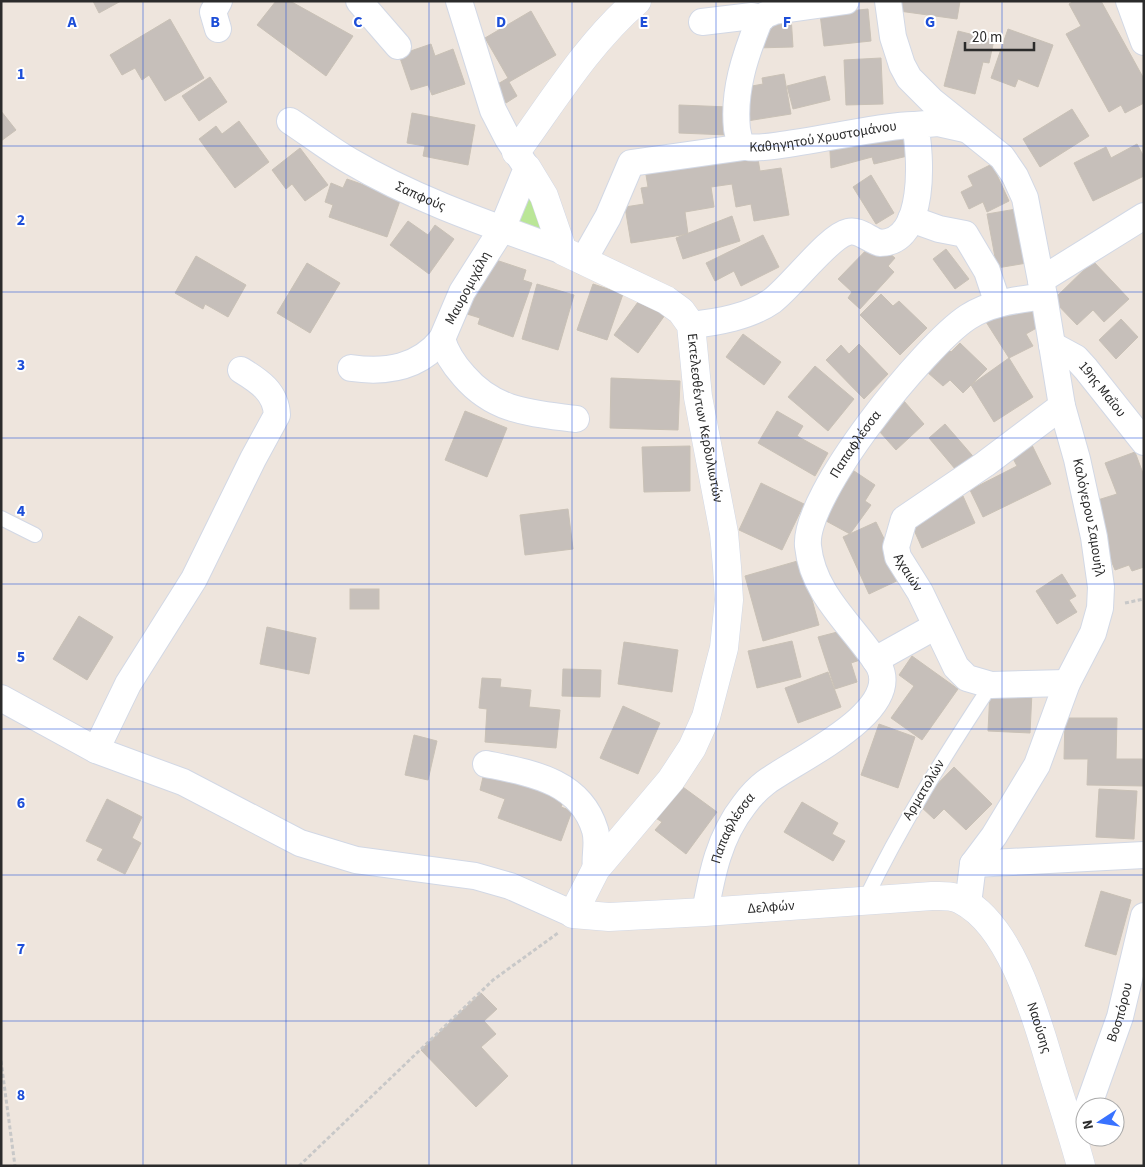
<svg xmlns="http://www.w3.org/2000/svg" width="1145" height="1167" font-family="'Source Sans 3',sans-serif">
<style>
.green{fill:#bae697}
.building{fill:#c6bfba;stroke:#c9c1b6}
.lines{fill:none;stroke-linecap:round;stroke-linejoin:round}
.lane-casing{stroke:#d2d8e5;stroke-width:16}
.street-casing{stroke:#d2d8e5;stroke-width:28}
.secondary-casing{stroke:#d2d8e5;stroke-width:29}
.path{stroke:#c8c8c8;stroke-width:3;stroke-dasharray:4 2.5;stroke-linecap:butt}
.lane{stroke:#fff;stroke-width:14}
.street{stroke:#fff;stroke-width:26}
.secondary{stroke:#fff;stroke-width:28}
.grid{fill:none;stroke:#1d4ed8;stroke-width:1;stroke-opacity:0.55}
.labels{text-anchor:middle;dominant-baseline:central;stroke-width:4;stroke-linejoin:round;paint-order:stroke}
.street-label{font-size:14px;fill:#2b2b2b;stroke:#fff}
.grid-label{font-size:16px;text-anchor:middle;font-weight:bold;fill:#1d4ed8;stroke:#fff;stroke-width:4;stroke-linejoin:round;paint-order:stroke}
</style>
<rect width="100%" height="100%" fill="#eee5dd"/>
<polygon class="green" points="529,195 547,228 530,228 518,223"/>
<g class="building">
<polygon points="93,1 121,1 99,13"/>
<polygon points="276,1 290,1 353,36 326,76 257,25"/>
<polygon points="901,1 960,1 957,19 899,11"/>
<polygon points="1074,1 1101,1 1144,79 1144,103 1125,113 1121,105 1109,112 1066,34 1081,26 1069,4"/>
<polygon points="868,9 871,41 824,46 820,14"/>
<polygon points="531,11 556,55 509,82 517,96 506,103 496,85 508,78 485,38"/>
<polygon points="791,16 793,47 756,48 762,18"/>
<polygon points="170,19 204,78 165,101 149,75 142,80 135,68 122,75 110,55"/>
<polygon points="1008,29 1053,45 1038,87 1018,79 1015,87 991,78"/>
<polygon points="958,31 994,40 989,63 983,62 975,94 944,86"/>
<polygon points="431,44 435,56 453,49 465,84 432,95 428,85 411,90 399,55"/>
<polygon points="881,58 883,104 846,105 844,60"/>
<polygon points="784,74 791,114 747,121 741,88 763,84 762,78"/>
<polygon points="825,76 830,100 793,109 787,86"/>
<polygon points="210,77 227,102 199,121 182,96"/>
<polygon points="679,105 729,107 728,135 679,133"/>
<polygon points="1072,109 1089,136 1040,167 1023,139"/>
<polygon points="1,111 16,130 1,141"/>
<polygon points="412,113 475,125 468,165 423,156 425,146 407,143"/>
<polygon points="239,121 269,162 235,188 199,139 216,126 222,134"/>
<polygon points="905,124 916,154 874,164 872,157 831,168 829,136"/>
<polygon points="1137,144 1144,157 1144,176 1093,201 1074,163 1106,147 1111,158"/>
<polygon points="300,148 328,185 305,201 292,184 286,189 272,170"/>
<polygon points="757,153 760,171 781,168 789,215 754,221 751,204 736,207 732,184 711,187 714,207 685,212 688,234 631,243 625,207 644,204 641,188 648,187 645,169"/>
<polygon points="992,164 1009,201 987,212 983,202 969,209 961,192 973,186 968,176"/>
<polygon points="871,175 894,213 876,224 853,187"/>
<polygon points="347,179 401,198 387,237 329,217 333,205 325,202 331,183 343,188"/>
<polygon points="1022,208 1033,262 997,268 987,214"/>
<polygon points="732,216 740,241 683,259 676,238"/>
<polygon points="408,221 428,235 435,225 454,239 429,274 390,245"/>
<polygon points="763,235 779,267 741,286 734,271 715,281 706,263"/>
<polygon points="875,241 895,258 888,266 894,272 860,309 848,298 852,292 838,279"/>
<polygon points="946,249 969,279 955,289 933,259"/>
<polygon points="196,256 246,285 228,317 205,304 203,309 175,293"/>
<polygon points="487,257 526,270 523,280 532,283 513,337 478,324 480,318 467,314"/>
<polygon points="1093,261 1129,299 1104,322 1093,310 1077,325 1053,300"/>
<polygon points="307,263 340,283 310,333 277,313"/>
<polygon points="537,284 574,295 558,350 522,339"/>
<polygon points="593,284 623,294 607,340 577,330"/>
<polygon points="646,291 670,308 638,353 614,335"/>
<polygon points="881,294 893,306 899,301 927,328 900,355 860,315"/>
<polygon points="1040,308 1033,312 1040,326 1026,334 1033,346 1009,358 981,314"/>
<polygon points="1121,319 1138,337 1116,359 1099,340"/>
<polygon points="743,334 781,362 764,385 726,357"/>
<polygon points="941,342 951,352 960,343 987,369 963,393 950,380 943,386 919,365"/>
<polygon points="859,344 888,374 864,399 826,360 841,345 849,354"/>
<polygon points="1009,358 1033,397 994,422 971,385"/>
<polygon points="815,366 854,399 828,431 788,397"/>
<polygon points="611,378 680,381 678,430 610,428"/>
<polygon points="897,393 924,424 896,450 871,422"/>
<polygon points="465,411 507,428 487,477 445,460"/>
<polygon points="777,411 803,426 797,436 828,453 815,476 758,443"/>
<polygon points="945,424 978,462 961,476 929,438"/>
<polygon points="1030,441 1051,484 983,517 970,490 1017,466 1009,451"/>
<polygon points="690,446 690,491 644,492 642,447"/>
<polygon points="1135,452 1144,476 1144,567 1132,571 1129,565 1115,570 1088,503 1117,494 1105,463"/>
<polygon points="848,467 875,485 865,501 871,505 850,534 817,516"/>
<polygon points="761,483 804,504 782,550 739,530"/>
<polygon points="963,496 975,523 922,548 910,521"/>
<polygon points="568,509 573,549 525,555 520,515"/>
<polygon points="876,522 903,578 869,594 843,537"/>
<polygon points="801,560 819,625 763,641 745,576"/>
<polygon points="1062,574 1076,596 1069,600 1077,612 1057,624 1036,591"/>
<rect x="350" y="589" width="29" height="20"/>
<polygon points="79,616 113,637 87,680 53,659"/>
<polygon points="267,627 316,638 309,674 260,664"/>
<polygon points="849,629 863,659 851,663 857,682 835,689 818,637"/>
<polygon points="792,641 801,677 757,688 748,651"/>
<polygon points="624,642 678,650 672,692 618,684"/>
<polygon points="912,656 958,689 922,740 891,718 914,686 899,675"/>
<polygon points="563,669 601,670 600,697 562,696"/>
<polygon points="828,672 841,707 798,723 785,688"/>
<polygon points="482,678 501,679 500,687 531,690 529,707 560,710 556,748 485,742 487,709 479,708"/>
<polygon points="990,691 1032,692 1030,733 988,731"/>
<polygon points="623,706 660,723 638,774 600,758"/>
<polygon points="1065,718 1117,718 1116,759 1144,759 1144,786 1087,785 1088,759 1064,759"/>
<polygon points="879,724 915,737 898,788 861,775"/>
<polygon points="414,735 437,741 428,780 405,775"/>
<polygon points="486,764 566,796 561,807 572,811 561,841 498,818 505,799 480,790"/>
<polygon points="954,767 992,804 966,830 944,809 934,819 918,804"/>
<polygon points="676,782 717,812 686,854 655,830 662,822 651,815"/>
<polygon points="1099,789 1137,791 1134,839 1096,837"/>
<polygon points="107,799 142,817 132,838 141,843 125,874 97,860 103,849 86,841"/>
<polygon points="802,802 838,823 832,834 845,841 833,861 784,832"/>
<polygon points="1101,891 1131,900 1116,955 1085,946"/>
<polygon points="481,993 497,1009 484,1021 496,1034 481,1047 508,1076 476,1107 421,1050"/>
</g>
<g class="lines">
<g class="lane-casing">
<g id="lane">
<polyline points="1,518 35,535"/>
<path d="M865,900C901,825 945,755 991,685"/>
</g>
</g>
<g class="street-casing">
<g id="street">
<polyline points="359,1 398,46"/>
<path d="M459,1L493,110L508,139L527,168L502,229L462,292L442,339C446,353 454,365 464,376C495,412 531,413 576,419"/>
<path id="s1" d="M846,1L775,11L765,15L759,21C745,56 733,91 737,129C738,134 739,143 744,146C756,155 887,123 915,125"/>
<path id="s2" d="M888,1L893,37L902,65L909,78L932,101L1002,157L1015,176L1025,198L1044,296L1062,406L1077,459L1094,537L1101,587L1100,608L1093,633L1067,683L1037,765L994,836L973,864L968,904"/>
<polyline points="1129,1 1144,42"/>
<polyline points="702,22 752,16 762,18"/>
<polyline points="218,29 213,12 219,1"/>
<path id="s3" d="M290,121C310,134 329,149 350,161C416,200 491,225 563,251"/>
<polyline points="911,219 939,229 965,234 987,271 998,304"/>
<polyline points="583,261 608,217 631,163 744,147"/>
<polyline points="1041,280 1144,216"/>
<path d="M691,325C718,322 749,317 772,301C792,286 829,236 848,232C859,229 869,240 880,243C927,243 921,154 915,125L938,123L965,129"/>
<path id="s4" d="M1052,345L1076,358L1086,369L1144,442"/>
<path d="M351,368C386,373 419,368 442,339"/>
<path id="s5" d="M1062,406L985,464L904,519L896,547L898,557L920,592L956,667L967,678L991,685L1067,683"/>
<polyline points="875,660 936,626"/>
<polyline points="1,698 96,750 183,782 300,843 356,860 475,876 510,886 573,914"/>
<path d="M96,750L128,684L194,579L253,459L277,415C276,392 259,381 241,370"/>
<path d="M486,764C530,773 580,780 595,830C599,843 594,856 596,869"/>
<polyline points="973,864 1144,855"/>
<path id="s6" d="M705,912C712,874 719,837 744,805C750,797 757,789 765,783C793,761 903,713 879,666C854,626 813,596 808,546C803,495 925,345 968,317C991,302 1018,300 1044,296"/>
<path id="s7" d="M1088,1107L1120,1017L1144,916"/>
</g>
</g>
<g class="secondary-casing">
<g id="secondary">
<path d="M516,152C553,101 589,42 637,1"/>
<path id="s8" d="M527,168L544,196L563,251L666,300L681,311L691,325L698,397L724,533L727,567L729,600L724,648L706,717L692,748L671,780L596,869L573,914L609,917L705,912L932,896C942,896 952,895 961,900C1012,926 1036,1017 1051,1067C1061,1100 1072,1133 1081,1166"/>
</g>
</g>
<g class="path">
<polyline points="1125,603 1144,599"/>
<polyline points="1,1061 15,1166"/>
<polyline points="299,1166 493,980 558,933"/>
</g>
<use href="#lane" class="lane"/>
<use href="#street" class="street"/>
<use href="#secondary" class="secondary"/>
</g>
<path class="grid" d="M143,1V1166M286,1V1166M429,1V1166M572,1V1166M716,1V1166M859,1V1166M1002,1V1166M1,146H1144M1,292H1144M1,438H1144M1,584H1144M1,729H1144M1,875H1144M1,1021H1144"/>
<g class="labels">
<g class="street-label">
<text stroke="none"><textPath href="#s1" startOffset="301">Καθηγητού Χρυστομάνου</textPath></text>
<text stroke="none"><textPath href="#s3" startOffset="151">Σαπφούς</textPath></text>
<text transform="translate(468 288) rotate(-62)">Μαυρομιχάλη</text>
<text stroke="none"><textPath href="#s4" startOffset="68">19ης Μαΐου</textPath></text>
<text stroke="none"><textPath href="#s8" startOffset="335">Εκτελεσθέντων Κερδυλιωτών</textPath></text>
<text stroke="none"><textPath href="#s6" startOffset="576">Παπαφλέσσα</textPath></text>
<text stroke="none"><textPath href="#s2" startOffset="576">Καλόγερου Σαμουήλ</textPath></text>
<text stroke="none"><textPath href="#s5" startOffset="252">Αχαιών</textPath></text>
<text transform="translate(924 790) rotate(-59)">Αρματολών</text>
<text stroke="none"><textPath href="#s6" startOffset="89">Παπαφλέσσα</textPath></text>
<text stroke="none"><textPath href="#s8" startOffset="1076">Δελφών</textPath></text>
<text stroke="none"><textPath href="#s7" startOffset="100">Βοσπόρου</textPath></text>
<text stroke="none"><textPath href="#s8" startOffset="1420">Ναούσης</textPath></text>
</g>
</g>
<g class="grid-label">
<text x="72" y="27">A</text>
<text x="215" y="27">B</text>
<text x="358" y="27">C</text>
<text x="501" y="27">D</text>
<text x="644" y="27">E</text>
<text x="787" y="27">F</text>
<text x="930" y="27">G</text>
<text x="21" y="79">1</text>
<text x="21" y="225">2</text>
<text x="21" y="370">3</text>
<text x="21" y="516">4</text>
<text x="21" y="662">5</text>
<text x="21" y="808">6</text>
<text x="21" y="954">7</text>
<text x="21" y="1100">8</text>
</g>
<rect width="1145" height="1167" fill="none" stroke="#2b2b2b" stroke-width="5"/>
<g transform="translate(1100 1122) rotate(258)"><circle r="24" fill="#ffffff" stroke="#aaaaaa"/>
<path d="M0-4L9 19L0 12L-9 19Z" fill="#3972ff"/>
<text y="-8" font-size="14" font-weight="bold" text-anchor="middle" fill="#2b2b2b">N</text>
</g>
<path d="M965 42v8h69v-8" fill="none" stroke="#2b2b2b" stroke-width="2.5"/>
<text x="972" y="42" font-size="15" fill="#2b2b2b" stroke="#ffffff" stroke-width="4" paint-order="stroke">20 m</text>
</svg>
